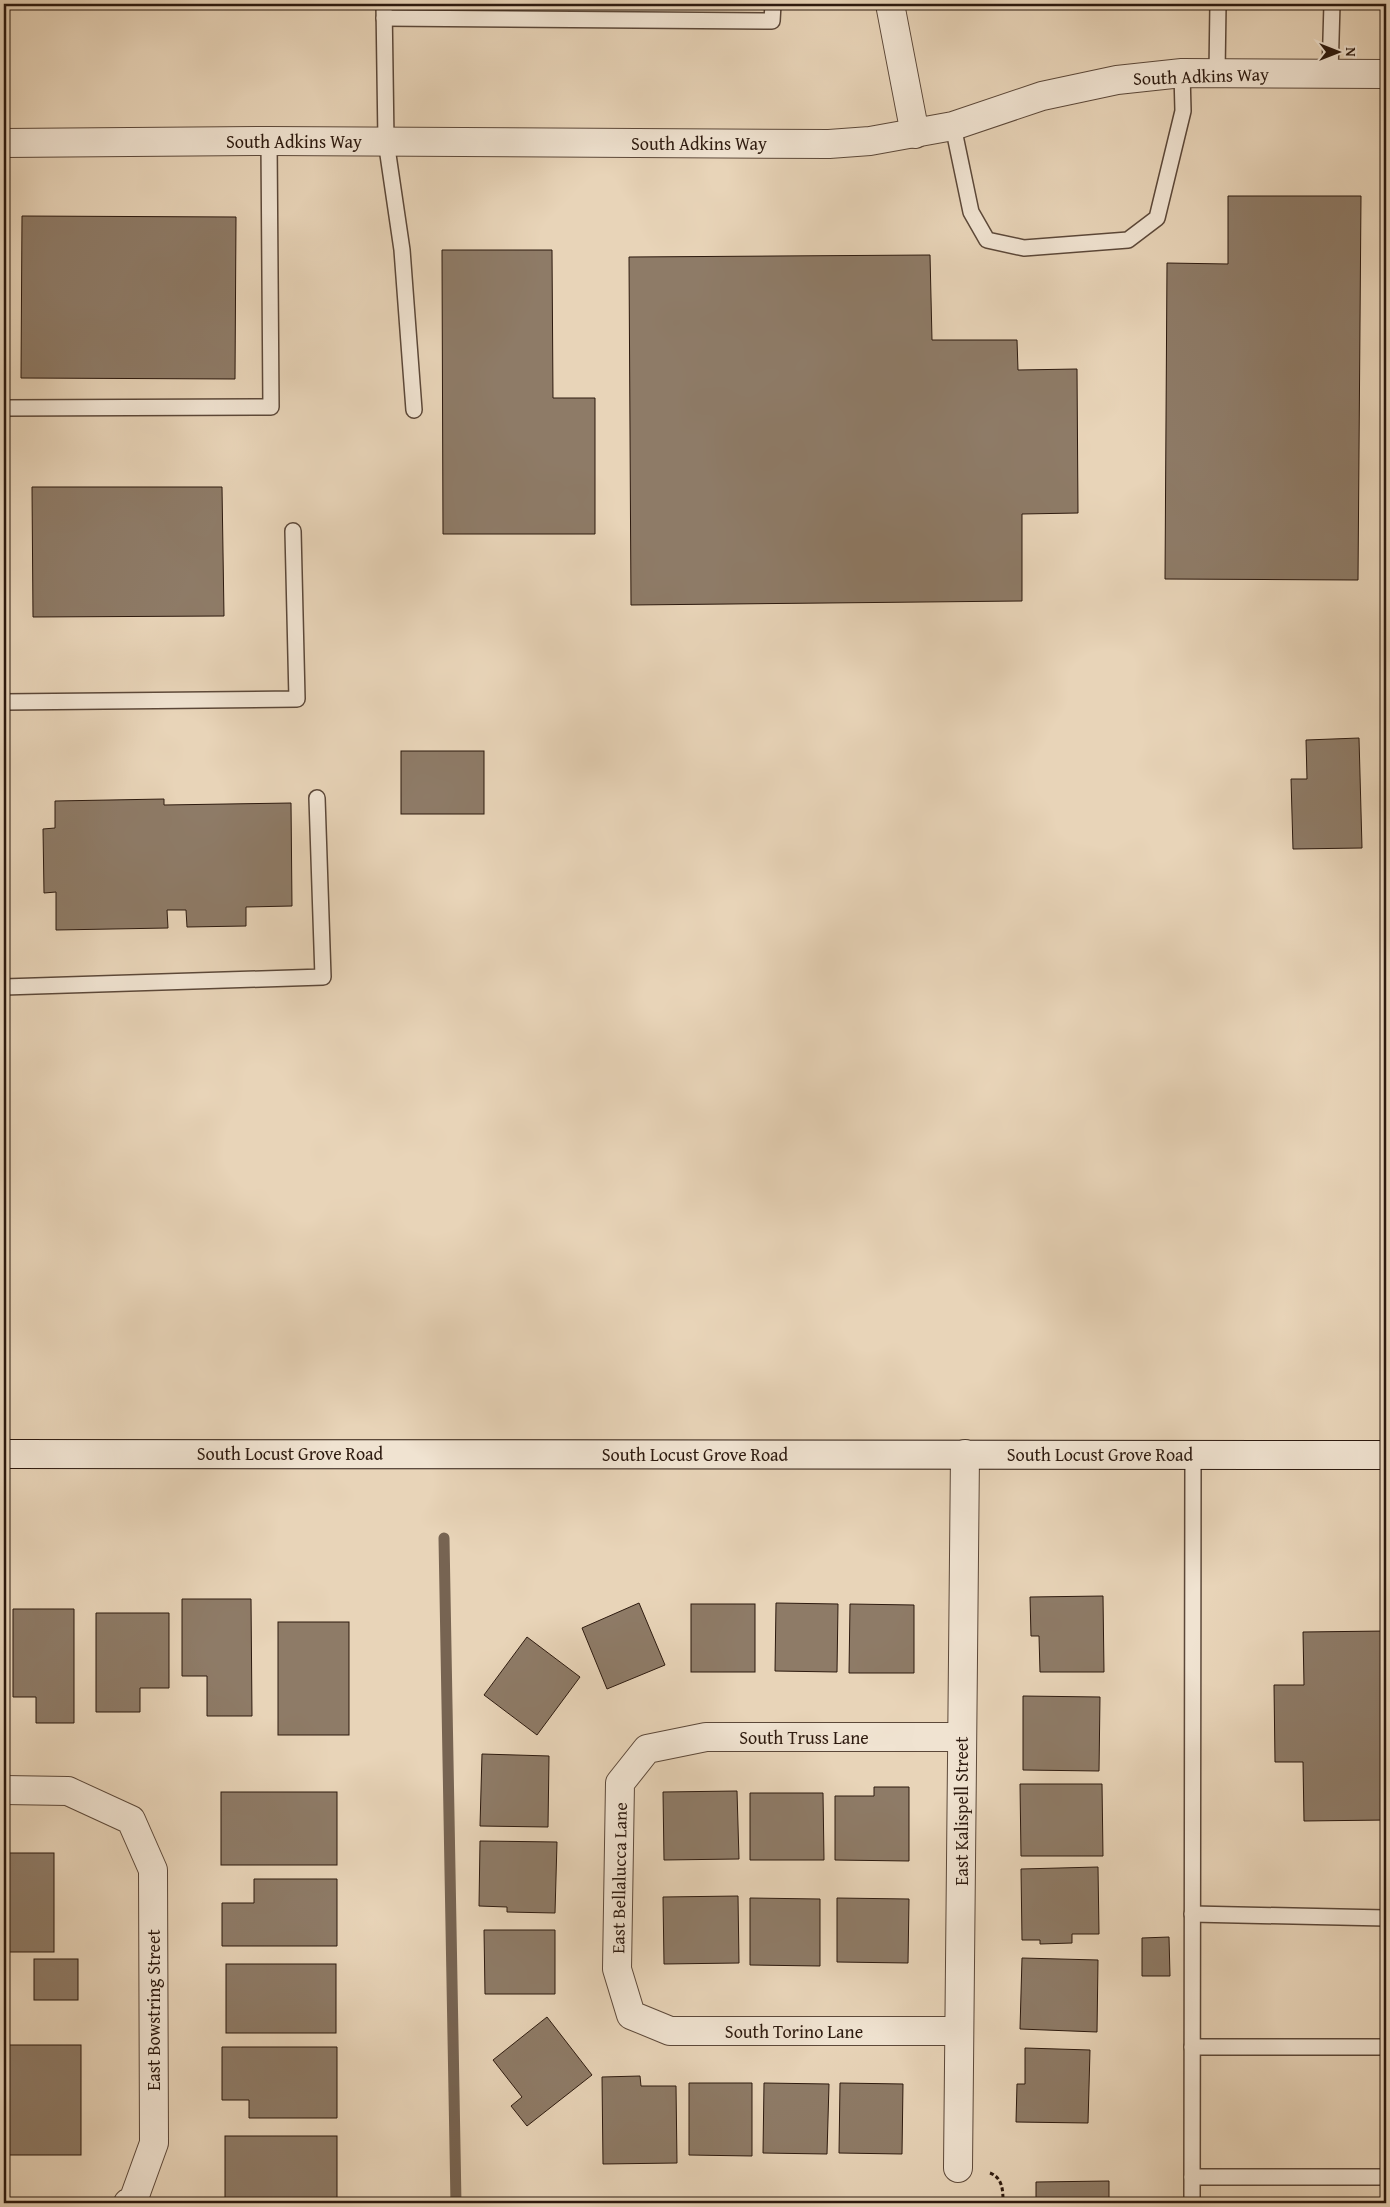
<svg xmlns="http://www.w3.org/2000/svg" width="1390" height="2207" font-family="'Gentium Book Plus',serif">
<style>
.lines{fill:none;stroke-linecap:round;stroke-linejoin:round}
.stream{stroke:#776452;stroke-width:11}
.building{fill:#8e7b67;stroke:#2d1a0f}
.lane-casing{stroke:#5c4839;stroke-width:18}
.street-casing{stroke:#5c4839;stroke-width:30}
.secondary-casing{stroke:#2d1a0f;stroke-width:30}
.path{stroke:#2d1a0f;stroke-width:3;stroke-dasharray:4 2.5;stroke-linecap:butt}
.lane{stroke:#f0e3d1;stroke-width:15}
.street{stroke:#f0e3d1;stroke-width:28}
.secondary{stroke:#f0e3d1;stroke-width:28}
.labels{text-anchor:middle;dominant-baseline:central;stroke-width:4;stroke-linejoin:round;paint-order:stroke}
.street-label{font-size:18px;fill:#2d1a0f;stroke:#f0e3d1}
</style>
<rect width="100%" height="100%" fill="#e8d4b8"/>
<filter id="stains"><feTurbulence type="fractalNoise" baseFrequency=".004" numOctaves="4"/><feColorMatrix values="0 0 0 0 .2 0 0 0 0 .09 0 0 0 0 .02 0 0 0 .5 -.17"/></filter>
<radialGradient id="worn" r=".72"><stop offset=".6" stop-color="#630" stop-opacity="0"/><stop offset="1" stop-color="#630" stop-opacity=".3"/></radialGradient>
<g class="lines">
<polyline class="stream" points="444,1538 456,2203"/>
</g>
<g class="building">
<polygon points="1385,186 1386,186 1386,547 1383,547"/>
<polygon points="1228,196 1361,196 1358,580 1165,579 1167,263 1228,264"/>
<polygon points="22,216 236,217 235,379 21,378"/>
<polygon points="442,250 552,250 553,398 595,398 595,534 443,534"/>
<polygon points="930,255 932,340 1017,340 1018,370 1077,369 1078,513 1022,514 1022,601 631,605 629,257"/>
<polygon points="32,487 222,487 224,616 33,617"/>
<polygon points="1359,738 1362,848 1293,849 1291,779 1307,779 1306,740"/>
<rect x="401" y="751" width="83" height="63"/>
<polygon points="164,799 164,805 291,803 292,906 246,907 246,926 187,927 186,910 167,910 168,928 56,930 56,892 44,893 43,829 55,828 55,801"/>
<polygon points="1103,1596 1104,1672 1040,1672 1039,1636 1031,1636 1030,1597"/>
<polygon points="182,1599 251,1599 252,1716 207,1716 207,1676 182,1676"/>
<polygon points="639,1603 665,1665 607,1689 582,1628"/>
<polygon points="776,1603 838,1604 837,1672 775,1671"/>
<rect x="691" y="1604" width="64" height="68"/>
<polygon points="850,1604 914,1605 914,1673 849,1673"/>
<polygon points="13,1609 74,1609 74,1723 36,1723 36,1697 13,1697"/>
<polygon points="96,1613 169,1613 169,1688 140,1688 140,1712 96,1712"/>
<rect x="278" y="1622" width="71" height="113"/>
<polygon points="1386,1631 1386,1820 1304,1821 1303,1762 1275,1762 1274,1685 1304,1685 1303,1632"/>
<polygon points="527,1637 580,1677 537,1735 484,1695"/>
<polygon points="1023,1696 1100,1697 1099,1771 1023,1770"/>
<polygon points="482,1754 549,1756 548,1827 480,1826"/>
<polygon points="1020,1784 1102,1784 1103,1856 1021,1856"/>
<polygon points="874,1787 909,1787 909,1861 835,1860 835,1796 874,1796"/>
<polygon points="737,1791 739,1859 664,1860 663,1792"/>
<rect x="221" y="1792" width="116" height="73"/>
<polygon points="750,1793 823,1793 824,1860 750,1860"/>
<polygon points="480,1841 557,1842 555,1913 507,1912 507,1907 479,1906"/>
<rect x="8" y="1853" width="46" height="99"/>
<polygon points="1098,1867 1099,1934 1072,1934 1072,1943 1040,1944 1040,1940 1022,1940 1021,1869"/>
<polygon points="254,1879 337,1879 337,1946 222,1946 222,1903 254,1903"/>
<polygon points="738,1896 739,1963 664,1964 663,1897"/>
<polygon points="750,1898 820,1899 820,1966 750,1965"/>
<polygon points="837,1898 909,1899 908,1963 837,1962"/>
<polygon points="484,1930 555,1930 555,1994 485,1994"/>
<polygon points="1169,1937 1170,1976 1142,1976 1142,1938"/>
<polygon points="1022,1958 1098,1960 1097,2032 1020,2029"/>
<rect x="34" y="1959" width="44" height="41"/>
<rect x="226" y="1964" width="110" height="69"/>
<polygon points="547,2017 592,2075 527,2126 511,2106 522,2097 493,2060"/>
<rect x="5" y="2045" width="76" height="110"/>
<polygon points="222,2047 337,2047 337,2118 249,2118 249,2100 222,2100"/>
<polygon points="1025,2048 1090,2050 1088,2123 1016,2122 1017,2084 1025,2084"/>
<polygon points="640,2076 641,2086 676,2086 677,2163 603,2164 602,2077"/>
<polygon points="689,2083 752,2083 752,2156 689,2155"/>
<polygon points="764,2083 829,2084 827,2154 763,2153"/>
<polygon points="840,2083 903,2084 902,2154 839,2153"/>
<rect x="225" y="2136" width="112" height="67"/>
<polygon points="1109,2181 1109,2203 1036,2203 1036,2182"/>
</g>
<g class="lines">
<g class="lane-casing">
<g id="lane">
<polyline points="384,4 386,141 402,250 414,410"/>
<polyline points="384,18 772,21 773,4"/>
<polyline points="1217,73 1218,4"/>
<polyline points="1330,73 1332,4"/>
<polyline points="953,126 971,212 987,240 1024,248 1128,240 1157,218 1183,111 1182,73"/>
<polyline points="4,408 271,407 269,141"/>
<polyline points="4,702 297,699 293,531"/>
<polyline points="4,987 323,977 317,798"/>
<polyline points="1192,1914 1386,1918"/>
<polyline points="1192,2047 1386,2047"/>
<polyline points="1192,2177 1386,2177"/>
<polyline points="1192,2203 1193,1455"/>
</g>
</g>
<g class="street-casing">
<g id="street">
<polyline points="890,4 915,134"/>
<polyline points="4,143 269,141 829,144 870,141 953,126 1042,96 1117,80 1182,73 1386,74"/>
<polyline points="4,1790 68,1791 131,1820 153,1870 154,2143 133,2201 128,2203"/>
<polyline points="959,2031 670,2031 631,2015 617,1969 620,1783 647,1749 706,1737 962,1737"/>
<polyline points="958,2168 965,1454"/>
</g>
</g>
<g class="secondary-casing">
<polyline id="secondary" points="4,1454 1386,1455"/>
</g>
<path class="path" d="M990,2173C1003,2178 1003,2191 1003,2203"/>
<use href="#lane" class="lane"/>
<use href="#street" class="street"/>
<use href="#secondary" class="secondary"/>
</g>
<g class="labels">
<g class="street-label">
<text transform="translate(1201 76) rotate(-2)">South Adkins Way</text>
<text x="294" y="141">South Adkins Way</text>
<text x="699" y="143">South Adkins Way</text>
<text x="290" y="1453">South Locust Grove Road</text>
<text x="695" y="1454">South Locust Grove Road</text>
<text x="1100" y="1454">South Locust Grove Road</text>
<text x="804" y="1737">South Truss Lane</text>
<text transform="translate(961 1811) rotate(-90)">East Kalispell Street</text>
<text transform="translate(619 1878) rotate(-89)">East Bellalucca Lane</text>
<text transform="translate(153 2010) rotate(-90)">East Bowstring Street</text>
<text x="794" y="2031">South Torino Lane</text>
</g>
</g>
<rect width="1390" height="2207" fill="none" stroke="#e8d4b8" stroke-width="20"/>
<rect x="5" y="5" width="1380" height="2197" fill="none" stroke="#2d1a0f" stroke-width="2.5"/>
<rect x="10" y="10" width="1370" height="2187" fill="none" stroke="#2d1a0f"/>
<g transform="translate(1338 52) rotate(90)" stroke="#f0e3d1" stroke-width="4" paint-order="stroke">
<path d="M0-4L9 19L0 12L-9 19Z" fill="#2d1a0f"/>
<text y="-8" font-size="14" font-weight="bold" text-anchor="middle" fill="#2d1a0f">N</text>
</g>
<rect width="100%" height="100%" filter="url(#stains)"/>
<rect width="100%" height="100%" fill="url(#worn)"/>
</svg>
